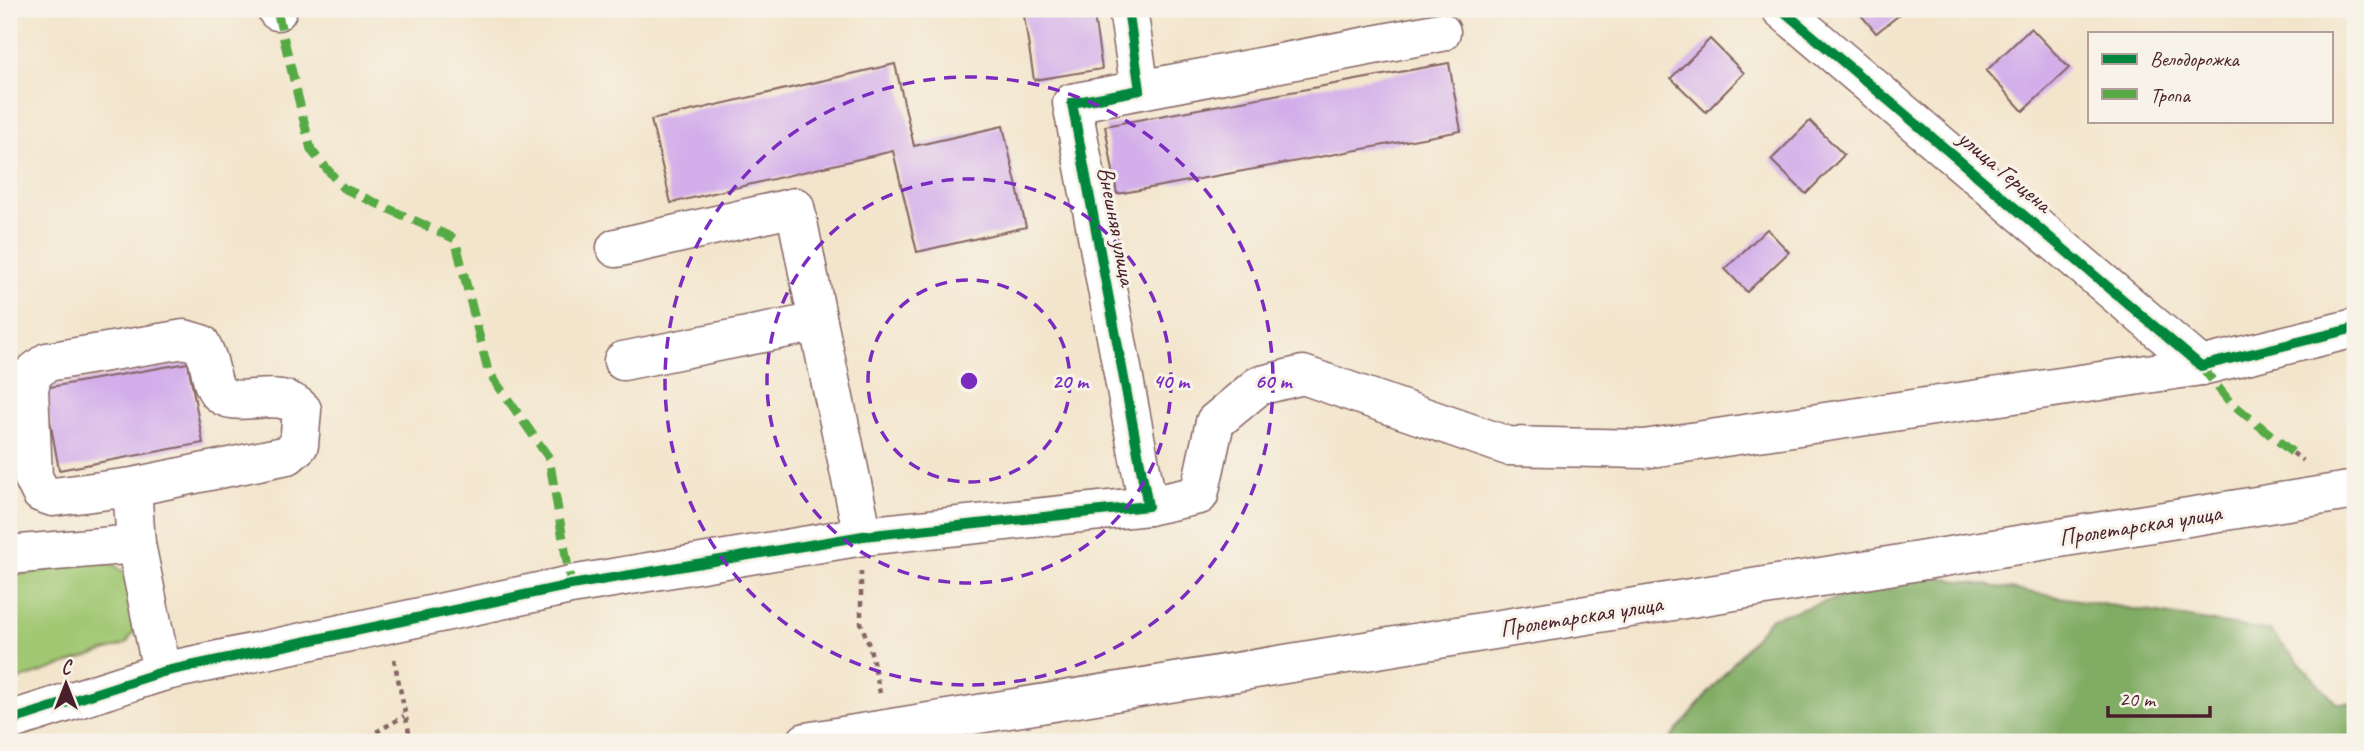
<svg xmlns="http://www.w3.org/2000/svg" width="2364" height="751" font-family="Caveat,sans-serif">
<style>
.green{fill:#a0c772;stroke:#75734e;stroke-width:2}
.forest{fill:#80ac64;stroke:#656648;stroke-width:2}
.building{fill:#d3aeea}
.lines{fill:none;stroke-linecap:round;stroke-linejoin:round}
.minor-casing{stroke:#856463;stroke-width:41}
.path{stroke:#856463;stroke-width:4.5;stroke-dasharray:5 5;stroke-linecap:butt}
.minor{stroke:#fff;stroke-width:38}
.quiet{stroke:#57aa44;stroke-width:9;stroke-dasharray:18 9;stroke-linecap:butt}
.cycleway-casing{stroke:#f7f3e8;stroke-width:15}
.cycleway{stroke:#00873e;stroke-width:10}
.ring{fill:none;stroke:#7b2cbf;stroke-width:3.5;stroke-dasharray:12 9}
.labels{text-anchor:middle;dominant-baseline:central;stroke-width:6;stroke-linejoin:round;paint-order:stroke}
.street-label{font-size:24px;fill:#4a1f2b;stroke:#f7f3e8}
.centre{fill:#7b2cbf;stroke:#f7f3e8;stroke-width:3.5}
.ring-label{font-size:21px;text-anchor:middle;font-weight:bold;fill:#7b2cbf;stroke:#f7f3e8;stroke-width:6;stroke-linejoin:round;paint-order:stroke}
</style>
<rect width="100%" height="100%" fill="#f7f3e8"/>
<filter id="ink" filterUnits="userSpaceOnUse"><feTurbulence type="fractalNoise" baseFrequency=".0143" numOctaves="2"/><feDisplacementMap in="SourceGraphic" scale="14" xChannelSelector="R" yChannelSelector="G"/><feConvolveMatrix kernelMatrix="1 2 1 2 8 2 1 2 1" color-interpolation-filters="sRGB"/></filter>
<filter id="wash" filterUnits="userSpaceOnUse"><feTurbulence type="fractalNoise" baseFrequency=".00686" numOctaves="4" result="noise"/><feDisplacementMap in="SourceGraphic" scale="28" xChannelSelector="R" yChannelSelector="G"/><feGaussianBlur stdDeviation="1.57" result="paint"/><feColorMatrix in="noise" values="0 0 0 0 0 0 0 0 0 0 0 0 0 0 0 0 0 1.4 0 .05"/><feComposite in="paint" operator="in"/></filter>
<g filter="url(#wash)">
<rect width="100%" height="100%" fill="#f3e5cc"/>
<polygon class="green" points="99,561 114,565 127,574 135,630 126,644 9,683 9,576"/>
<polygon class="forest" points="1917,574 2270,631 2336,703 2355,703 2355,742 1667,742 1771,618"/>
<g id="blocks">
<g class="building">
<polygon points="1023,9 1093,9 1102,69 1034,80"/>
<polygon points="1856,9 1907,9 1876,33"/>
<polygon points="2031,28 2069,68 2023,111 1986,71"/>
<polygon points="1710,39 1744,73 1706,112 1671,78"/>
<polygon points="1449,63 1461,131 1117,194 1105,126"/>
<polygon points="895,64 914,146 1003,126 1026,227 917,252 893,151 671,203 651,120"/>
<polygon points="1810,121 1844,155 1806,194 1771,160"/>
<polygon points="1767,229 1789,252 1747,292 1725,269"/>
<polygon points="188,363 203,443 59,470 44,388"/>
</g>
</g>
</g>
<g filter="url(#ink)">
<use href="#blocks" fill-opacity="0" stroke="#856463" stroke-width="2"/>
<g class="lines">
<g class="minor-casing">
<g id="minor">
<polyline points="1128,9 1140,90 1072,103 1148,506"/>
<polyline points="1781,9 2201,366"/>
<polyline points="277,11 278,9"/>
<polyline points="1140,90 1441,32"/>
<polyline points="616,248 795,207 818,322"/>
<polyline points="623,361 818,322 863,536"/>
<path d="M132,487L288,455L299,445L302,410C278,384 236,412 218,392C211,383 212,375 209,365C208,358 204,351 201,344L184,339L47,362L33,373L29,389L33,477L41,493L53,497L132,487L136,544L162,672"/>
<polyline points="9,555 136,544"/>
<polyline points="9,721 162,672 571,585 863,536 1148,506 1199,495 1215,422 1258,386 1303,375 1508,446 1644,449 2201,366 2355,328"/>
<polyline points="806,742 2355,490"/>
</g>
</g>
<g class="path">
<polyline points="2293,453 2303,461"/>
<polyline points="861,571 861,623 870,648 880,693"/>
<polyline points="394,659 411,742"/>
<polyline points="359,742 404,716"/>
</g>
<use href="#minor" class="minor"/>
<g class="quiet">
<polyline points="277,11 311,150 343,188 455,239 488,371 549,458 571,585"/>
<polyline points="2201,366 2229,401 2293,453"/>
</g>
<g class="cycleway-casing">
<g id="cycleway">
<polyline points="1781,9 2201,366 2355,328"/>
<polyline points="9,721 162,672 571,585 863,536 1148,506 1072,103 1140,90 1128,9"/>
</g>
</g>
<use href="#cycleway" class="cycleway"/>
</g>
</g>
<g class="ring">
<circle cx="969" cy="381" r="101"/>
<circle cx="969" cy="381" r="202"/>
<circle cx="969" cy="381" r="304"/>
</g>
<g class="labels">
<g class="street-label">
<text transform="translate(2005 171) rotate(40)">улица Герцена</text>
<text transform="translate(1117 226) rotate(79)">Внешняя улица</text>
<text transform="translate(2140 525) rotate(-9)">Пролетарская улица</text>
<text transform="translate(1581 616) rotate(-9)">Пролетарская улица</text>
</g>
</g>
<circle cx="969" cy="381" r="10" class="centre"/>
<g class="ring-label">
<text x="1070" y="388">20 m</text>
<text x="1171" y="388">40 m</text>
<text x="1273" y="388">60 m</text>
</g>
<rect width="2364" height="751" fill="none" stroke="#f7f3e8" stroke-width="35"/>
<rect x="2088" y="32" width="245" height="91" fill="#f7f3e8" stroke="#b29e9c" stroke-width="2"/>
<rect x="2102" y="54" width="35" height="10" fill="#00873e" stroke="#b29e9c" stroke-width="2"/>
<text x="2150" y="66" font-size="21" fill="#4a1f2b">Велодорожка</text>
<rect x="2102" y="89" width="35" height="10" fill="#57aa44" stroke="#b29e9c" stroke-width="2"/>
<text x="2150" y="102" font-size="21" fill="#4a1f2b">Тропа</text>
<g transform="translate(66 684)" stroke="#f7f3e8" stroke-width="5" paint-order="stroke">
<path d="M0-5L12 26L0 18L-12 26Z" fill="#4a1f2b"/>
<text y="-10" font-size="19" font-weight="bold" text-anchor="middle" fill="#4a1f2b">С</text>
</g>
<path d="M2108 706v10h102v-10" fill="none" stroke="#4a1f2b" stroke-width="3.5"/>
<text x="2119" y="706" font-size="21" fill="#4a1f2b" stroke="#f7f3e8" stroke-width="5" paint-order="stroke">20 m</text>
</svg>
